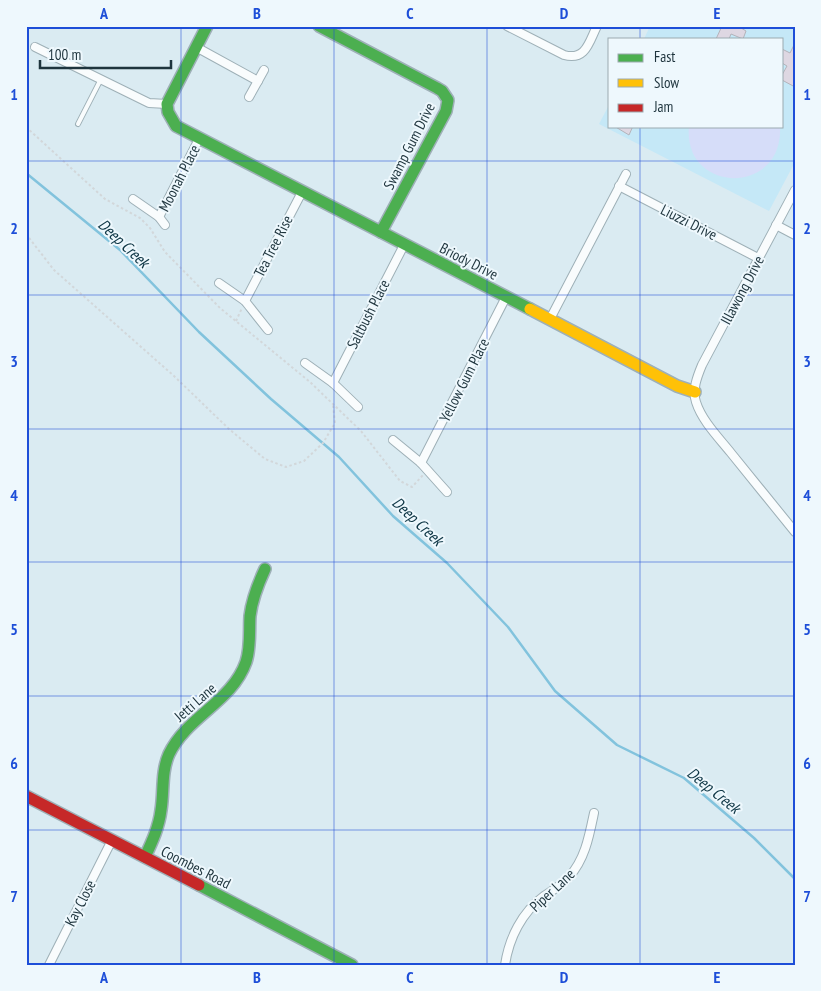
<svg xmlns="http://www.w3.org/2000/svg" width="821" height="991" font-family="'PT Sans Narrow',sans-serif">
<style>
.built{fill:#c5e8f7}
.green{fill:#d6ddf9}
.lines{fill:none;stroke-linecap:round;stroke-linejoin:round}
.stream{stroke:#82c3dd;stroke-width:2.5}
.building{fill:#ded7e2;stroke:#b4b3ba}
.lane-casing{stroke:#9eb0b7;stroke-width:6}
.street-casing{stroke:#9eb0b7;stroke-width:10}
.fast-casing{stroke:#9eb0b7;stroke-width:14}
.slow-casing{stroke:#9eb0b7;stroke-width:14}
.jam-casing{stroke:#9eb0b7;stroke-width:14}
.path{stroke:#d2d7da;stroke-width:2;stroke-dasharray:2.5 2.5;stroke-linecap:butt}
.lane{stroke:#f9fcfd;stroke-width:4}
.street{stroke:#f9fcfd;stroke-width:8}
.fast{stroke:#4caf50;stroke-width:11}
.slow{stroke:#ffc107;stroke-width:11}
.jam{stroke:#c62828;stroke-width:11}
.grid{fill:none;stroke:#1d4ed8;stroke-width:1;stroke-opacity:0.55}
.labels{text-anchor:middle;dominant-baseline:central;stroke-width:4;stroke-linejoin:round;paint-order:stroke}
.street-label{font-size:15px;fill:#1e343d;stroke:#eef8fd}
.water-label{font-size:16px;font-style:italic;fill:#0f3746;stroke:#eef8fd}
.neatline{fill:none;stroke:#1d4ed8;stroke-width:2}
.grid-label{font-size:16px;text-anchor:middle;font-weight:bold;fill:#1d4ed8}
</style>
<rect width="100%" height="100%" fill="#daebf2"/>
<polygon class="built" points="650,26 795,26 795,162 769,211 599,124 610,103 610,126 782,126 782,39 644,39"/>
<path class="green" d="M689,126H780C784,197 682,194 689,126Z"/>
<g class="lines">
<polyline class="stream" points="26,173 120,250 199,332 271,399 339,457 393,516 447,563 508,627 555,691 617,745 684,778 754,838 795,879"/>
</g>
<g class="building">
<polygon points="722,26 738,26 746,31 743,39 731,34 729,39 716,39"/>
<polygon points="795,43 795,87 782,80 782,75 787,66 782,63 782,49 790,53"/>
<polygon points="614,126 633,126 629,135"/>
</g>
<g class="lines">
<g class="lane-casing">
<polyline id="lane" points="78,124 101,79"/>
</g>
<g class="street-casing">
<g id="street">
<path d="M507,26L564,55C586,61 589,42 597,26"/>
<polyline points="35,47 149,103 167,104"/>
<polyline points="196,47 258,81"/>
<polyline points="249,97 264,70"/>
<polyline points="619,186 758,258"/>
<path d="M795,190L702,365C697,377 692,390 696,402C702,421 719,438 731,453C752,479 774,506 795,532"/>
<polyline points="133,199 159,217 165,225"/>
<polyline points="159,217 199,139"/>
<polyline points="776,225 795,235"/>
<polyline points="219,283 245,301 268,330"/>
<polyline points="245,301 302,192"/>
<polyline points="550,319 626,174"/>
<polyline points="305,363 333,383 358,407"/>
<polyline points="333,383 404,245"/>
<polyline points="393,440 421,463 447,492"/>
<polyline points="421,463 506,297"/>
<polyline points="49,965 112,840"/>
<path d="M505,965C509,938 522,912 544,896C553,890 562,885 569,877C585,859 589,837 594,813"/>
</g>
</g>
<g class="fast-casing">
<g id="fast">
<polyline points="207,26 167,104 168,112 176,126 530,309"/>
<polyline points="319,26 437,88 442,91 448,100 446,111 381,232"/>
<path d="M145,857C152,842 159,827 161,810C164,792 161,772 169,754C187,716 232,702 246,662C251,647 249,631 250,616C252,599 258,584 265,569"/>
<polyline points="199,885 352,965"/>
</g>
</g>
<g class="slow-casing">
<polyline id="slow" points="530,309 677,386 695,392"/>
</g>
<g class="jam-casing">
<polyline id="jam" points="26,796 199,885"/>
</g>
<g class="path">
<polyline points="26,127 105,199 140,218 150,228 165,252 220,308 310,382 361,431 400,481 412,487 423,475"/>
<polyline points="26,234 54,270 174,376 229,429 265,459 286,467 304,461 323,443 335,423 333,405"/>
<polyline points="236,321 242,308"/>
</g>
<use href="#lane" class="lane"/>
<use href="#street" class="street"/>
<use href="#fast" class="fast"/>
<use href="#slow" class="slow"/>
<use href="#jam" class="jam"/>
</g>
<path class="grid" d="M181,26V965M334,26V965M487,26V965M640,26V39M640,126V965M26,161H795M26,295H795M26,429H795M26,562H795M26,696H795M26,830H795"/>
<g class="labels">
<g class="street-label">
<text transform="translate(409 146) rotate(-63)">Swamp Gum Drive</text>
<text transform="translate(179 178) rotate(-63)">Moonah Place</text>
<text transform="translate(689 222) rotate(27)">Liuzzi Drive</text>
<text transform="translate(273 246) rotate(-63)">Tea Tree Rise</text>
<text transform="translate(469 261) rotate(27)">Briody Drive</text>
<text transform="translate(742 290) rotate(-62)">Illawong Drive</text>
<text transform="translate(368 314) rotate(-63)">Saltbush Place</text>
<text transform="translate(464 380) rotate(-63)">Yellow Gum Place</text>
<text transform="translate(195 702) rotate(-41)">Jetti Lane</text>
<text transform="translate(196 867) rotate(27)">Coombes Road</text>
<text transform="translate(552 890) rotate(-43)">Piper Lane</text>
<text transform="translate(80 903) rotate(-63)">Kay Close</text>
</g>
<g class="water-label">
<text transform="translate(124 243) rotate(43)">Deep Creek</text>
<text transform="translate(418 521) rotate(43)">Deep Creek</text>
<text transform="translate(714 790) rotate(39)">Deep Creek</text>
</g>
</g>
<rect width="821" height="991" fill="none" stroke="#eef8fd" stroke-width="55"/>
<rect x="608" y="38" width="175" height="90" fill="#eef8fd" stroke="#9baab0"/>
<rect x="618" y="54" width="25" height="8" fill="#4caf50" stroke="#9baab0"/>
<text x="654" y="62" font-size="15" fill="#1e343d">Fast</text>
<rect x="618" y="79" width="25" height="8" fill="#ffc107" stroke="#9baab0"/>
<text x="654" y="88" font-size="15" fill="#1e343d">Slow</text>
<rect x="618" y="104" width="25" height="8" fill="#c62828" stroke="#9baab0"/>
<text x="654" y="112" font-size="15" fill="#1e343d">Jam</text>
<path d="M40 60v8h131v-8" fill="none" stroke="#1e343d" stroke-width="2.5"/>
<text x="48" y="60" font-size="15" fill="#1e343d" stroke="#eef8fd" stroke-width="4" paint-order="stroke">100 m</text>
<rect x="28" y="28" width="766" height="936" class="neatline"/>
<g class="grid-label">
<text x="104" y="19">A</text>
<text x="257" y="19">B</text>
<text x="410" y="19">C</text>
<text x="564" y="19">D</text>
<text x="717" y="19">E</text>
<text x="14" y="100">1</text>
<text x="807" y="100">1</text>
<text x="14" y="234">2</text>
<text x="807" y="234">2</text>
<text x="14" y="367">3</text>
<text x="807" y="367">3</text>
<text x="14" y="501">4</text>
<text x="807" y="501">4</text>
<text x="14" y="635">5</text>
<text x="807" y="635">5</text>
<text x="14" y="769">6</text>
<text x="807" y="769">6</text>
<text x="14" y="902">7</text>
<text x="807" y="902">7</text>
<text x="104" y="983">A</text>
<text x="257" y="983">B</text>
<text x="410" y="983">C</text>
<text x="564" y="983">D</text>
<text x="717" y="983">E</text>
</g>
</svg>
